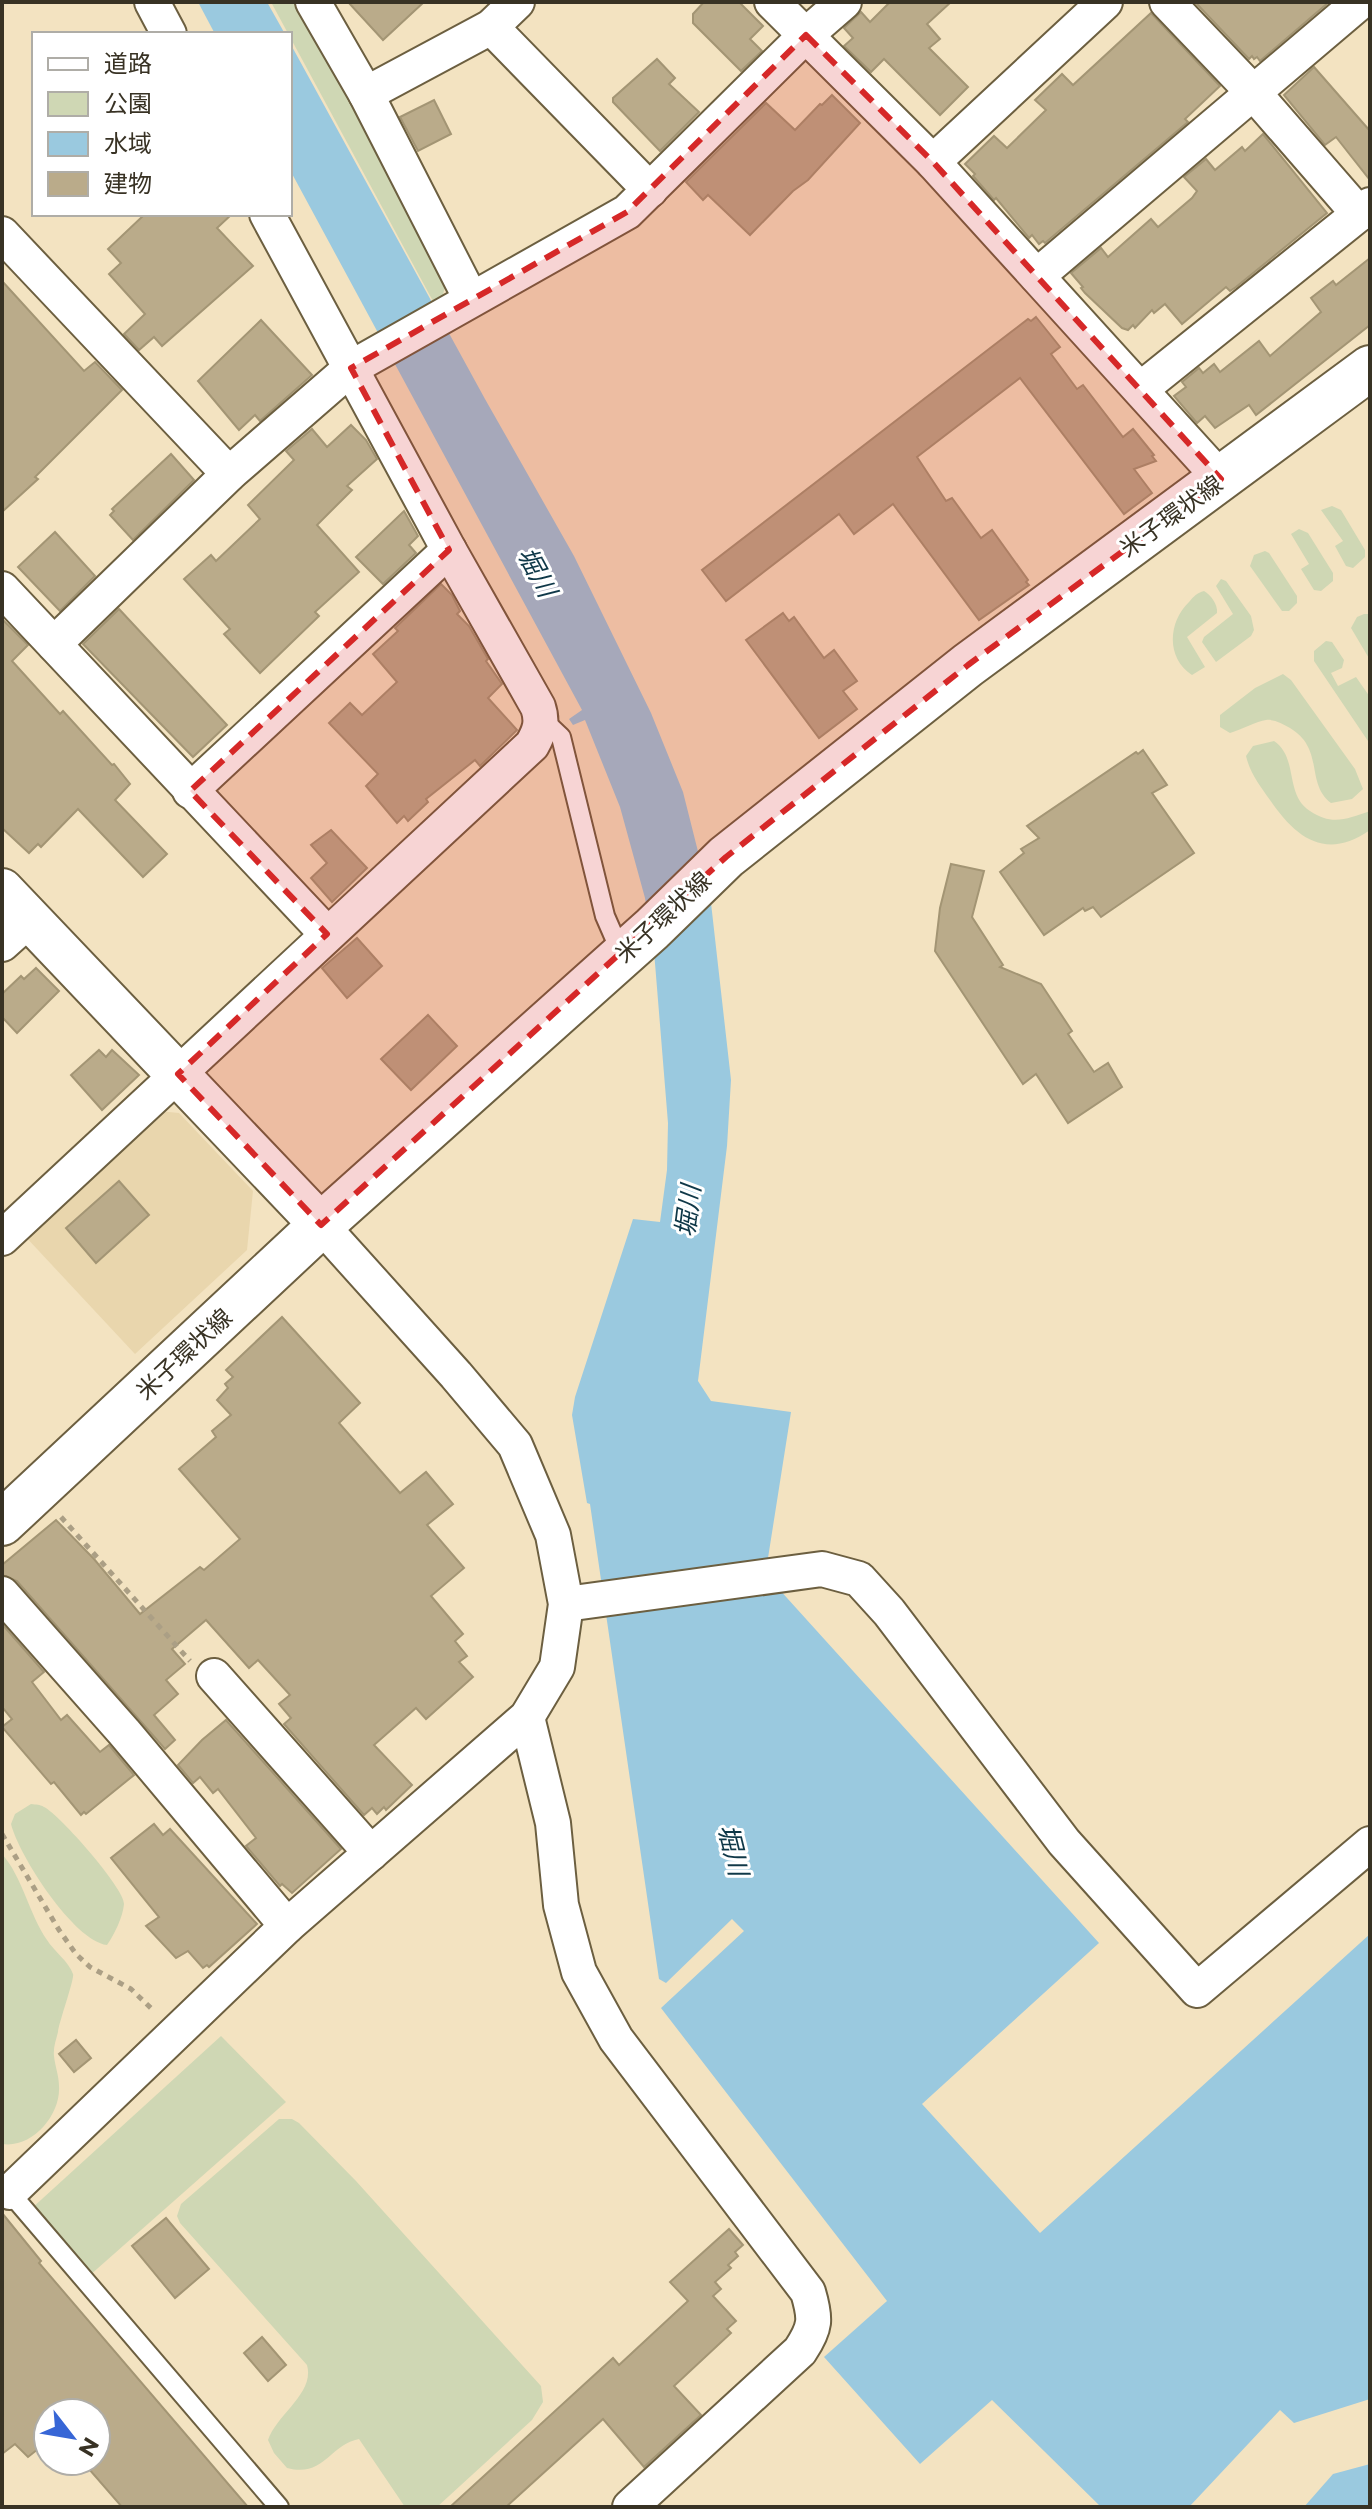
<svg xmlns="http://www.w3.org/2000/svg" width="1372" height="2509" font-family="Montserrat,'Noto Sans JP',sans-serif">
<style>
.built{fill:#e9d6ad}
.green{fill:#cfd7b4}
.water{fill:#9ac9df}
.building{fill:#baab8a;stroke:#a39574;stroke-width:2}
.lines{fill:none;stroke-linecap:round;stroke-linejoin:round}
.service-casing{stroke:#6c5f40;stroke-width:22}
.minor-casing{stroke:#6c5f40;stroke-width:38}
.tertiary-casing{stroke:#6c5f40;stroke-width:46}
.secondary-casing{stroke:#6c5f40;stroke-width:48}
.path{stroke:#ab9f85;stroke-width:5;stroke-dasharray:6 6;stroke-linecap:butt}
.service{stroke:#fff;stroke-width:18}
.minor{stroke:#fff;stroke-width:34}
.tertiary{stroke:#fff;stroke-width:42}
.secondary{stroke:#fff;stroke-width:44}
.marked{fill:#d62828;fill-opacity:0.2;stroke:#d62828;stroke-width:6;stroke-dasharray:16 10;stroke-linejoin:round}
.labels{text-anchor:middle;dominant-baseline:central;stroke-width:6;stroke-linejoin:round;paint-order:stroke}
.street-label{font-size:24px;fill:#383224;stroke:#fff}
.water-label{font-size:26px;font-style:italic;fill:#0f3848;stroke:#fff}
</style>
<rect width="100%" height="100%" fill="#f3e3c1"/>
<polygon class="built" points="158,1111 179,1113 253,1191 247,1250 135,1354 24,1235"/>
<g class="green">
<polygon points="271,2 297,2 447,278 442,299 434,303"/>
<polygon points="1332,506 1341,510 1365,550 1365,557 1353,568 1346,566 1335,546 1343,541 1321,510"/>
<polygon points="1299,529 1308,533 1333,573 1333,581 1321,591 1314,590 1301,569 1309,564 1291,534"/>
<polygon points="1265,551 1269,553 1297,596 1297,603 1289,611 1282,611 1250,566 1254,555"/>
<polygon points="1221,579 1226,581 1251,616 1254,630 1251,636 1216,662 1202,642 1204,637 1233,614 1216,586"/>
<path d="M1204,591C1211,595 1218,605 1217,613L1187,637L1205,667L1192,675C1166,658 1168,622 1189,602C1194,596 1197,593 1204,591Z"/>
<polygon points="1364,614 1370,614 1370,660 1351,628 1357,617"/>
<polygon points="1326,641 1332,642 1344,660 1342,668 1331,673 1338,686 1356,677 1370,697 1370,744 1314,661 1314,651"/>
<path d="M1283,674L1291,680L1355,769L1363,789L1352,799L1331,803C1305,783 1325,749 1290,728C1283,724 1274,719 1266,720C1257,721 1241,730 1230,733L1220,727V715L1255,688Z"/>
<path d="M1274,741C1299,758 1284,794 1310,811C1332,826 1347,819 1370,811V830C1326,861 1296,838 1270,800C1260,786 1250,773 1246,756L1253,746Z"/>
<path d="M31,1804C37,1805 39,1804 44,1807C59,1814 125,1889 124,1904C123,1917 114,1935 107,1945C74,1941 19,1856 11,1824L15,1814Z"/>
<path d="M2,1854C23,1878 29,1914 47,1940C54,1951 69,1962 73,1974C75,1978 59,2022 58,2032C56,2040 53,2048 54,2056C55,2066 59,2076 59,2086C61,2115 32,2149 2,2144Z"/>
<polygon points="221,2036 286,2102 89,2276 31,2209"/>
<path d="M279,2119H292L299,2123L356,2181L541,2386L543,2402L532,2420L437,2507H405L359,2439C329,2445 324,2478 287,2468L274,2453L268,2440C277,2414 315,2393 307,2365L180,2223L177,2216L181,2204Z"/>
</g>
<g class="water">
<polygon points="198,2 267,2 285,34 215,34"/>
<polygon points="290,43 485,399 574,556 651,713 683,792 711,903 731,1080 727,1146 698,1381 711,1401 791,1412 768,1558 778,1588 1099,1943 922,2104 1040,2233 1370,1934 1370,2399 1294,2423 1280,2410 1189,2507 1101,2507 992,2400 920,2464 824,2357 887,2301 661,2008 744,1931 732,1919 666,1983 659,1979 590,1504 587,1503 572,1415 575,1397 633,1219 660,1222 667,1170 668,1123 654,951 645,898 620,807 585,720 573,725 569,719 582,710 290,170"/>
<polygon points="1370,2464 1370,2507 1304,2507 1333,2474"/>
</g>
<g class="building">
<polygon points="348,2 424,2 383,40"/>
<polygon points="704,2 739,2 763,26 750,39 762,51 741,71 693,23 693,14"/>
<polygon points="890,2 951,2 927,24 940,39 929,48 968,87 940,115 884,59 871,72 844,46 853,38 844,28 861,12 870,22"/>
<polygon points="1195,2 1329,2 1260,61 1257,57 1254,59 1252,56 1249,59"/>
<polygon points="1151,13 1220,86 1185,119 1188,122 1045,243 1043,241 1039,244 1032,235 1029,238 996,198 994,200 973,176 975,174 965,164 994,136 1007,148 1046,110 1035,100 1062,74 1073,85"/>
<polygon points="657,59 675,78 669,84 699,112 660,151 613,102 613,98"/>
<polygon points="1314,67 1370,131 1370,180 1336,137 1325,145 1284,95"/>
<polygon points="832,95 860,123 808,180 793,191 750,235 708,195 703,200 686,182 766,103 795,130 820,104 822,105"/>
<polygon points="434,100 451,134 418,151 400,117"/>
<polygon points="1263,134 1327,213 1236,287 1230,291 1226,287 1182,324 1165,304 1154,313 1152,310 1135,328 1133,325 1128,330 1122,328 1085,293 1081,288 1083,287 1071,273 1101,248 1108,257 1151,219 1158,227 1192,198 1197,191 1184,177 1206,159 1215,170 1242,147 1245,151"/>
<polygon points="145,214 232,214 217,228 253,266 162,346 154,337 139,350 124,334 145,314 109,274 121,263 108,249"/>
<polygon points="1370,258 1370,325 1256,415 1249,405 1215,428 1205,416 1197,423 1174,396 1186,387 1182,382 1199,368 1203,373 1214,364 1220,372 1259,341 1270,356 1321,312 1311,298 1333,281 1336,285"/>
<polygon points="2,281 84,371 95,362 122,390 35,477 38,479 2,512"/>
<polygon points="1036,317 1060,347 1051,354 1077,389 1083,385 1123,437 1133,429 1154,455 1152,456 1156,461 1134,469 1152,493 1124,514 1020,378 917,457 946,501 952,498 981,538 992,530 1028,580 1026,582 1029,585 979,620 893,504 854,534 839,514 726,601 702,570 1011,332 1028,319 1031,321"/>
<polygon points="261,320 312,375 260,421 255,415 239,430 198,381"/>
<polygon points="351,425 366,440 377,459 347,486 352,490 317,525 359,572 315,612 319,616 260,673 224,634 230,629 184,579 211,555 216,561 260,519 248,505 294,460 286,451 312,429 327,447"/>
<polygon points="171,454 194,480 133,540 110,515 114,511 112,509"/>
<polygon points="404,511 418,536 409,545 416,553 383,584 356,557"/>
<polygon points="55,532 95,576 60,611 18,567"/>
<polygon points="441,584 452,595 460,611 457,614 469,626 488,659 486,661 502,684 488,698 517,730 480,766 475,760 426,799 428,802 408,821 404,816 397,823 366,786 378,774 329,723 350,703 362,715 397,682 373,654 398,631 395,628"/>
<polygon points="119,609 227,725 193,757 83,644"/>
<polygon points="783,613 789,621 794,617 824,658 834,650 857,681 843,691 857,709 819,738 746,640"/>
<polygon points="2,619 28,645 12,661 60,714 63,711 112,765 114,764 130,784 115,800 167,854 143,877 78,809 41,847 38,844 29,853 2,828"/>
<polygon points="1143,750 1167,785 1152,793 1194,853 1101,917 1093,907 1085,911 1083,908 1044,935 1000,872 1024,853 1021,849 1039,838 1027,826 1136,752 1138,754"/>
<polygon points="331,830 367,868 332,902 311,878 327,863 311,845"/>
<polygon points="951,864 984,871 972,917 1003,965 1000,967 1041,984 1072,1031 1068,1034 1094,1072 1108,1063 1122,1087 1068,1123 1036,1074 1023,1084 935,951 940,908"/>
<polygon points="357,938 382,966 347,998 322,968"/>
<polygon points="36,968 59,991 17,1033 2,1017 2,994 21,976 24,979"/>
<polygon points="428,1015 457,1046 411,1090 381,1059"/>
<polygon points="99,1050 106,1057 112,1050 139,1075 102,1110 71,1075"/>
<polygon points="119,1181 149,1215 96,1263 66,1228"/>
<polygon points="282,1317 360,1403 339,1423 400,1493 426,1472 453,1504 427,1525 464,1568 431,1596 463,1634 455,1641 467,1656 459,1662 473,1677 426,1719 416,1708 374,1745 412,1785 386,1810 384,1807 377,1814 372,1808 364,1815 284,1724 291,1718 279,1704 290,1695 258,1660 249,1668 206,1620 172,1649 185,1664 166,1680 178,1694 154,1715 175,1740 165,1749 17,1581 2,1575 2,1565 56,1520 94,1559 140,1614 200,1567 204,1570 240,1539 179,1469 216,1437 212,1431 231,1415 217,1400 228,1388 225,1384 233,1377 226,1370"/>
<polygon points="2,1624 44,1672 32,1682 61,1720 67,1715 100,1752 109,1745 134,1775 86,1814 84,1812 81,1815 54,1782 51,1784 2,1727 12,1719 2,1707"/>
<polygon points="226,1720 341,1849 292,1893 282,1884 280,1886 246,1846 256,1838 218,1789 213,1793 200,1777 193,1783 178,1765 202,1740"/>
<polygon points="154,1824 163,1835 170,1829 257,1924 209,1967 207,1965 203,1968 188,1951 176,1958 146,1926 159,1917 111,1858"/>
<polygon points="76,2040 91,2058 74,2072 59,2054"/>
<polygon points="2,2213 41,2261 39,2263 248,2507 122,2507 82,2461 96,2461 96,2413 48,2413 48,2441 28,2457 15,2444 2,2454"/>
<polygon points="166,2218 209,2269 175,2298 132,2246"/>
<polygon points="729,2229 743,2245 735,2252 738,2256 728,2265 731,2268 715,2282 721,2289 713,2296 736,2321 727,2329 731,2333 674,2386 701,2415 644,2467 603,2419 506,2507 450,2507 613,2358 619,2365 688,2301 670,2282"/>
<polygon points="262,2337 286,2365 268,2381 244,2353"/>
</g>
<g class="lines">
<g class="service-casing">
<g id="service">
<polyline points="542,719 561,737 605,916 622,955"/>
<polyline points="6,2188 279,2507"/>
</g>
</g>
<g class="minor-casing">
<g id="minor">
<polyline points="152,2 169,34"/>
<polyline points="313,2 366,94 471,299"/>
<polyline points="772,2 933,162 1221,479"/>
<polyline points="1167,2 1252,91 1359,214"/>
<polyline points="491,27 650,190"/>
<polyline points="366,94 491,27 517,2"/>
<polyline points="933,162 1105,2"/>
<polyline points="2,234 229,474"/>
<polyline points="1037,276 1360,2"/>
<polyline points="1141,389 1370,205"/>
<polyline points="2,589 327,934"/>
<polyline points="54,644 229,474 351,368 627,212 806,35 844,2"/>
<polyline points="190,791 449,550"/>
<polyline points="2,944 31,918"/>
<path d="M2,1238L532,745C540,731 543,722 538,707L449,550L267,214"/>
<polyline points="2,1594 124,1732 287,1926"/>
<polyline points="566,1604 822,1569 859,1579 889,1612 1064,1842 1197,1990 1370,1844"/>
<polyline points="214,1676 371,1853"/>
<path d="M527,1717L553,1823L561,1905L579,1972L616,2039L808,2292C816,2319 816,2327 800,2351L630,2507"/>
<polyline points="10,2192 287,1926 527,1717 557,1667 566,1604 553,1535 515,1445 456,1375 321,1225"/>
</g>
</g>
<g class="tertiary-casing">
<polyline id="tertiary" points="2,890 321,1225"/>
</g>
<g class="secondary-casing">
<polyline id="secondary" points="2,1523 321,1225 652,929 726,857 968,665 1370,368"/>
</g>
<g class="path">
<polyline points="61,1517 190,1661"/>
<polyline points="2,1834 59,1930 76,1954 90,1967 131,1989 154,2011"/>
</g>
<use href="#service" class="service"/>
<use href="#minor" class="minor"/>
<use href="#tertiary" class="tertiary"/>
<use href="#secondary" class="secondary"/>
</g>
<path class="marked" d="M806,35L933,162L1221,479L968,665L726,857L321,1225L178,1074L327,934L190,791L449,550L351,368L627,212Z"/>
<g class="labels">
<g class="street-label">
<text transform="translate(1171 516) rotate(-36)">米子環状線</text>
<text transform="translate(663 917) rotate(-43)">米子環状線</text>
<text transform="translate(184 1354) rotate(-43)">米子環状線</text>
</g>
<g class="water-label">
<text transform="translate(537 572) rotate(62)">堀川</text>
<text transform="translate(688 1211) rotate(-83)">堀川</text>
<text transform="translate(733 1850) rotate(76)">堀川</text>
</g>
</g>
<rect width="1372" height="2509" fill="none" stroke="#383224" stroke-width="8"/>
<rect x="32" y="32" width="260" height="184" fill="#ffffff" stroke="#afada7" stroke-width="2"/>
<rect x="48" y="58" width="40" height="12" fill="#ffffff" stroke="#afada7" stroke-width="2"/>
<text x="104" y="72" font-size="24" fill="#383224">道路</text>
<rect x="48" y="92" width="40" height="24" fill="#cfd7b4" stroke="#afada7" stroke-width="2"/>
<text x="104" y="112" font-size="24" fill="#383224">公園</text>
<rect x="48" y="132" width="40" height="24" fill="#9ac9df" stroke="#afada7" stroke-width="2"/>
<text x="104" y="152" font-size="24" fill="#383224">水域</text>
<rect x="48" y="172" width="40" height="24" fill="#baab8a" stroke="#afada7" stroke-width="2"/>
<text x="104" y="192" font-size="24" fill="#383224">建物</text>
<g transform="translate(72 2437) rotate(121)"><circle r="38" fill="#ffffff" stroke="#afada7" stroke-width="2"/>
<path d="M0-6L14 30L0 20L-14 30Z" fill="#3766d6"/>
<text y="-12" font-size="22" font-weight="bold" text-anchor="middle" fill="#383224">N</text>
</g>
</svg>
